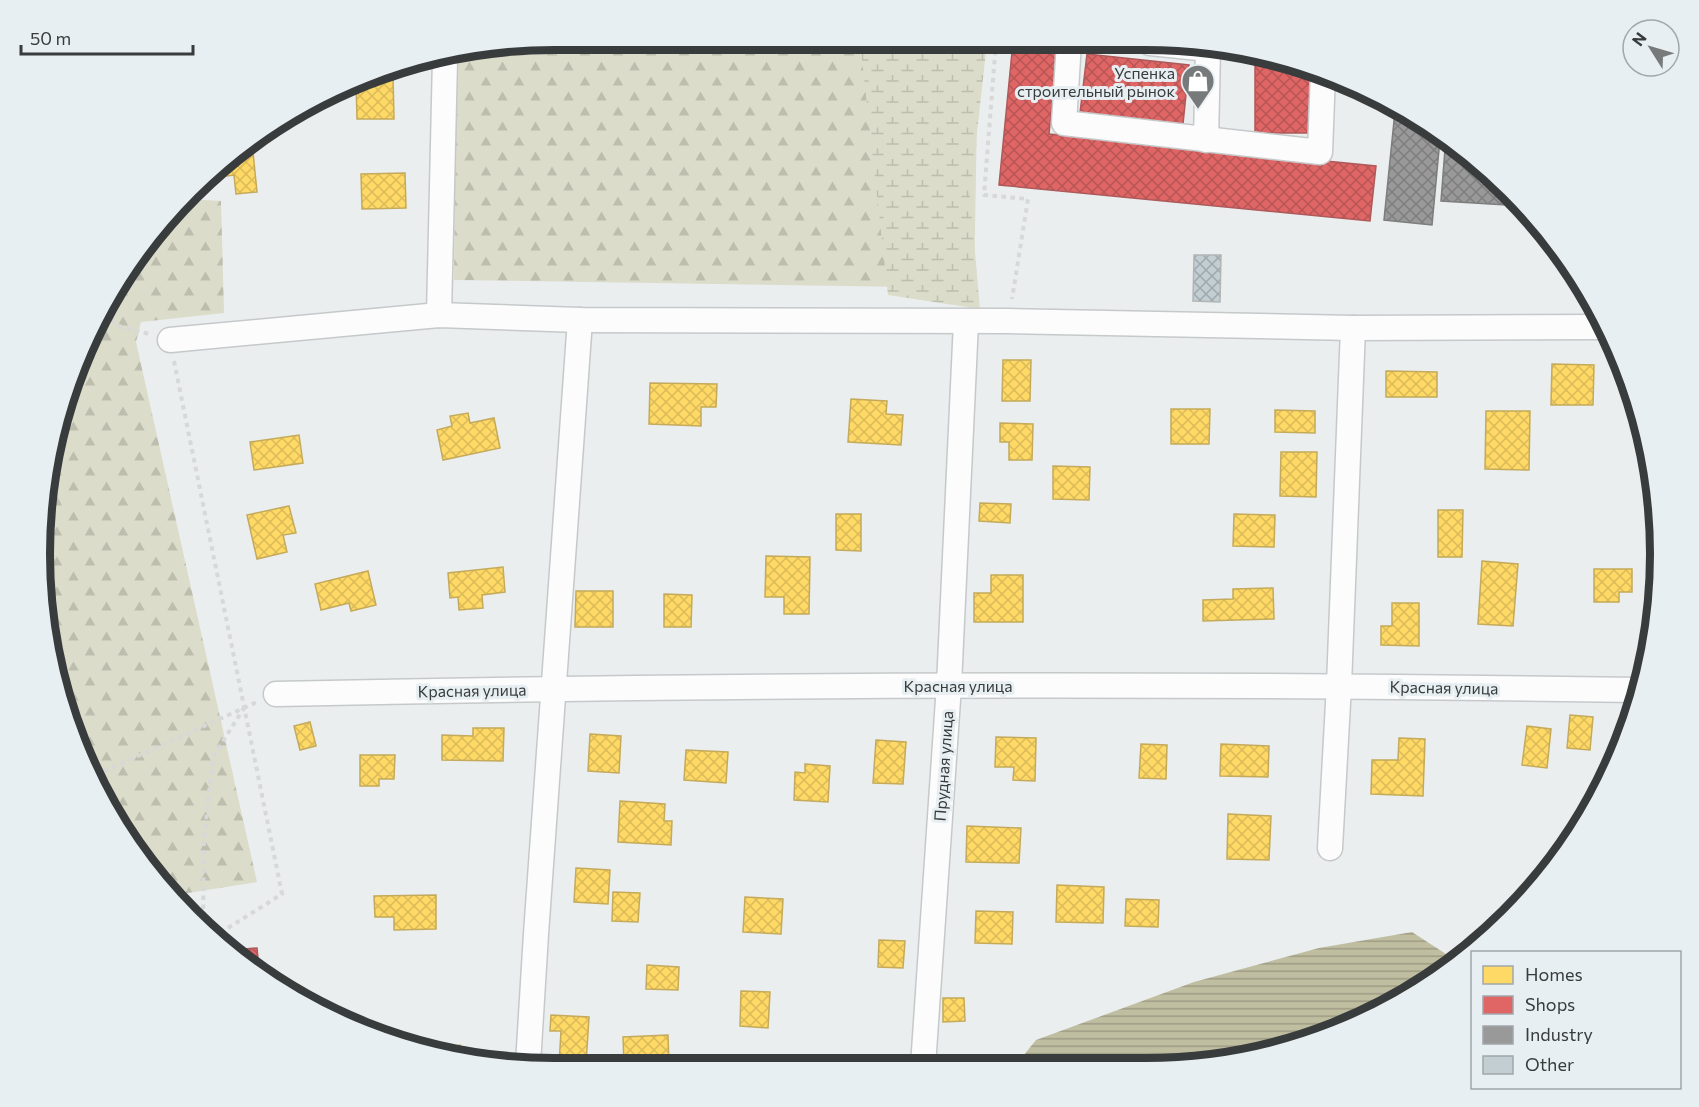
<svg xmlns="http://www.w3.org/2000/svg" width="1699" height="1107" font-family="Commissioner,sans-serif">
<style>
.forest{fill:url(#forest-firs)}
.wetland{fill:url(#wetland-marsh)}
.water{fill:url(#water-rules)}
.homes{fill:url(#homes-cross-hatch);stroke:#c4aa5a;stroke-width:1.5}
.shops{fill:url(#shops-cross-hatch);stroke:#ae595a;stroke-width:1.5}
.industry{fill:url(#industry-cross-hatch);stroke:#7c7d7d;stroke-width:1.5}
.building{fill:url(#building-cross-hatch);stroke:#b2b5b6;stroke-width:1.5}
.lines{fill:none;stroke-linecap:round;stroke-linejoin:round}
.minor-casing{stroke:#c6c9ca;stroke-width:27}
.path{stroke:#d7d8d8;stroke-width:4;stroke-dasharray:4.5 4.5;stroke-linecap:butt}
.minor{stroke:#fcfcfd;stroke-width:24}
.labels{text-anchor:middle;dominant-baseline:central;stroke-width:6;stroke-linejoin:round;paint-order:stroke}
.poi-label{font-size:16px;fill:#393c3d;stroke:#e7eff2;text-anchor:end}
.street-label{font-size:16px;fill:#393c3d;stroke:#e7eff2}
.rim{fill:none;stroke:#393c3d;stroke-width:8}
</style>
<defs>
<pattern id="forest-firs" width="22" height="20" patternUnits="userSpaceOnUse" patternTransform="scale(1.5)"><rect width="22" height="20" fill="#dcdccb"/><path d="M5 1l3.5 6h-7zM16 11l3.5 6h-7z" fill="#bebeaf"/></pattern>
<pattern id="wetland-marsh" width="20" height="14" patternUnits="userSpaceOnUse" patternTransform="scale(1.5)"><rect width="20" height="14" fill="#dcdccb"/><path d="M1 5h8M5 5V1M11 12h8M15 12V8" fill="none" stroke="#bebeaf"/></pattern>
<pattern id="water-rules" width="6" height="5" patternUnits="userSpaceOnUse" patternTransform="scale(1.5)"><rect width="6" height="5" fill="#c0bea1"/><path d="M0 2.5h6" fill="none" stroke="#9d9c84"/></pattern>
<pattern id="homes-cross-hatch" width="8" height="8" patternUnits="userSpaceOnUse" patternTransform="scale(1.5)"><rect width="8" height="8" fill="#ffd966"/><path d="M0 0l8 8M0 8l8-8" fill="none" stroke="#dbbb59"/></pattern>
<pattern id="shops-cross-hatch" width="8" height="8" patternUnits="userSpaceOnUse" patternTransform="scale(1.5)"><rect width="8" height="8" fill="#e06666"/><path d="M0 0l8 8M0 8l8-8" fill="none" stroke="#b75555"/></pattern>
<pattern id="industry-cross-hatch" width="8" height="8" patternUnits="userSpaceOnUse" patternTransform="scale(1.5)"><rect width="8" height="8" fill="#999"/><path d="M0 0l8 8M0 8l8-8" fill="none" stroke="#7e7e7e"/></pattern>
<pattern id="building-cross-hatch" width="8" height="8" patternUnits="userSpaceOnUse" patternTransform="scale(1.5)"><rect width="8" height="8" fill="#c2ced2"/><path d="M0 0l8 8M0 8l8-8" fill="none" stroke="#9fa8ac"/></pattern>
</defs>
<rect width="100%" height="100%" fill="#eaeeef"/>
<g class="forest">
<polygon points="554,39 966,42 978,56 974,288 454,280 456,55"/>
<polygon points="189,199 221,201 224,313 141,322 136,342 257,882 175,895 126,839 56,686 40,520 66,388 145,241"/>
</g>
<polygon class="wetland" points="860,41 987,42 970,196 980,309 888,295"/>
<polygon class="water" points="1412,932 1449,956 1454,964 1373,1015 1278,1051 1179,1067 1015,1066 1036,1040 1194,982 1319,948"/>
<g class="homes">
<polygon points="368,76 393,76 394,119 357,119 356,82"/>
<polygon points="253,152 257,192 236,194 234,175 212,178 238,153"/>
<polygon points="405,173 406,208 362,209 361,174"/>
<polygon points="1003,360 1031,360 1030,401 1002,401"/>
<polygon points="1552,364 1594,365 1593,405 1551,405"/>
<polygon points="1386,371 1437,372 1437,397 1386,397"/>
<polygon points="650,383 717,384 716,407 701,407 701,426 649,424"/>
<polygon points="851,399 887,401 886,414 903,415 901,445 848,442"/>
<polygon points="1171,409 1210,409 1209,444 1171,444"/>
<polygon points="1275,410 1315,411 1315,433 1275,432"/>
<polygon points="1486,411 1530,411 1529,470 1485,469"/>
<polygon points="468,413 470,423 494,418 500,448 443,460 437,430 452,426 450,416"/>
<polygon points="1000,423 1033,424 1032,460 1009,460 1009,442 1000,442"/>
<polygon points="299,435 303,463 254,470 250,442"/>
<polygon points="1281,452 1317,452 1316,497 1280,496"/>
<polygon points="1053,466 1090,467 1089,500 1053,499"/>
<polygon points="980,503 1011,504 1010,523 979,521"/>
<polygon points="289,506 296,533 283,535 287,552 257,559 247,515"/>
<polygon points="1438,510 1463,510 1462,557 1438,557"/>
<polygon points="836,514 861,514 861,551 836,550"/>
<polygon points="1234,514 1275,515 1274,547 1233,546"/>
<polygon points="766,556 810,557 809,614 784,614 784,597 765,597"/>
<polygon points="1482,561 1518,564 1513,626 1478,624"/>
<polygon points="503,567 505,592 482,595 483,608 459,610 458,597 450,598 448,573"/>
<polygon points="1594,569 1632,569 1632,592 1619,592 1619,602 1594,602"/>
<polygon points="368,571 376,605 351,611 349,603 321,610 315,584"/>
<polygon points="991,575 1023,575 1023,622 974,622 974,593 991,593"/>
<polygon points="1273,588 1274,619 1203,621 1203,600 1233,599 1233,589"/>
<polygon points="576,591 613,591 613,627 575,627"/>
<polygon points="664,594 692,595 691,627 664,627"/>
<polygon points="1392,603 1419,603 1419,646 1381,645 1381,626 1392,626"/>
<polygon points="1570,715 1593,717 1590,750 1567,748"/>
<polygon points="310,722 316,746 300,750 294,726"/>
<polygon points="1527,726 1551,729 1547,768 1522,765"/>
<polygon points="473,728 504,728 503,761 442,760 442,735 473,736"/>
<polygon points="590,734 621,736 619,773 588,771"/>
<polygon points="996,737 1036,738 1035,781 1013,780 1014,767 995,767"/>
<polygon points="1399,738 1425,739 1423,796 1371,794 1372,760 1398,760"/>
<polygon points="876,740 906,742 903,784 873,783"/>
<polygon points="1141,744 1167,745 1166,779 1139,778"/>
<polygon points="1221,744 1269,746 1268,777 1220,776"/>
<polygon points="686,750 728,752 726,783 684,780"/>
<polygon points="360,755 395,755 394,779 379,779 379,786 360,786"/>
<polygon points="805,764 830,766 828,802 794,800 795,772 805,773"/>
<polygon points="620,801 665,804 664,821 672,821 671,845 618,842"/>
<polygon points="1228,814 1271,816 1269,860 1227,859"/>
<polygon points="967,826 1021,828 1019,863 966,862"/>
<polygon points="576,868 610,870 608,904 574,902"/>
<polygon points="1057,885 1104,887 1103,923 1056,922"/>
<polygon points="613,892 640,893 638,922 612,921"/>
<polygon points="436,895 436,929 394,930 394,917 375,917 374,896"/>
<polygon points="745,897 783,899 781,934 743,932"/>
<polygon points="1126,899 1159,900 1158,927 1125,926"/>
<polygon points="976,911 1013,912 1012,944 975,943"/>
<polygon points="879,940 905,941 903,968 878,967"/>
<polygon points="647,965 679,967 678,990 646,989"/>
<polygon points="741,991 770,992 768,1028 740,1026"/>
<polygon points="943,998 964,998 965,1021 943,1022"/>
<polygon points="551,1015 589,1017 586,1064 559,1064 561,1031 550,1031"/>
<polygon points="668,1035 669,1065 624,1064 623,1037"/>
<polygon points="460,1045 462,1057 432,1049"/>
</g>
<g class="shops">
<polygon points="1013,42 1058,42 1049,134 1376,166 1370,221 999,185"/>
<polygon points="1087,54 1189,65 1183,124 1080,113"/>
<polygon points="1255,55 1311,70 1311,133 1255,133"/>
<polygon points="1344,79 1365,92 1343,90"/>
<polygon points="257,948 259,968 233,952 233,950"/>
</g>
<g class="industry">
<polygon points="1395,111 1440,139 1432,225 1384,220"/>
<polygon points="1445,149 1458,150 1484,166 1522,206 1441,201"/>
</g>
<polygon class="building" points="1194,255 1221,255 1220,302 1193,301"/>
<g class="lines">
<g class="minor-casing">
<g id="minor">
<polyline points="1069,42 1064,123 1320,152 1323,73"/>
<polyline points="1150,43 1208,49 1206,140"/>
<polyline points="439,315 445,59"/>
<polyline points="170,340 439,315 580,320 1008,321 1353,328 1607,327"/>
<path d="M276,694C730,684 1185,683 1639,690"/>
<polyline points="1330,848 1339,685 1353,328"/>
<polyline points="528,1064 536,934 580,320"/>
<polyline points="923,1066 949,685 966,322"/>
</g>
</g>
<g class="path">
<polyline points="996,42 984,195 1028,199 1012,299"/>
<polyline points="107,312 115,325 149,334"/>
<polyline points="174,361 282,894 212,938"/>
<polyline points="96,775 257,702"/>
<polyline points="203,927 204,839 213,757 244,708"/>
</g>
<use href="#minor" class="minor"/>
</g>
<defs>
<g id="shop-pin" transform="scale(1.725)"><path d="M0 17L-7.5 6A9.5 9.5 0 1 1 7.5 6Z" fill="#777a7b" stroke="#e7eff2"/><path d="M-5-2.5h2.3a2.7 3.5 0 0 1 5.4 0H5L5.5 6h-11ZM-1.5-2.5h3a1.5 2.3 0 0 0-3 0Z" fill="#fff"/></g>
</defs>
<g fill-rule="evenodd">
<use href="#shop-pin" x="1198" y="81"/>
</g>
<g class="labels">
<g class="poi-label">
<text x="1175" y="72">Успенка<tspan x="1175" dy="18">строительный рынок</tspan></text>
</g>
<g class="street-label">
<text x="958" y="685">Красная улица</text>
<text transform="translate(1444 687) rotate(1)">Красная улица</text>
<text transform="translate(472 690) rotate(-1)">Красная улица</text>
<text transform="translate(943 766) rotate(-86)">Прудная улица</text>
</g>
</g>
<path d="M0 0H1699V1107H0ZM554 50H1146A504 504 0 0 1 1650 554V554A504 504 0 0 1 1146 1058H554A504 504 0 0 1 50 554V554A504 504 0 0 1 554 50Z" fill="#e7eff2" fill-rule="evenodd"/>
<path class="rim" d="M554 50H1146A504 504 0 0 1 1650 554V554A504 504 0 0 1 1146 1058H554A504 504 0 0 1 50 554V554A504 504 0 0 1 554 50Z"/>
<rect x="1471" y="951" width="210" height="138" fill="#e7eff2" stroke="#a1a7aa" stroke-width="1.5"/>
<rect x="1483" y="966" width="30" height="18" fill="#ffd966" stroke="#a1a7aa" stroke-width="1.5"/>
<text x="1525" y="981" font-size="18" fill="#393c3d">Homes</text>
<rect x="1483" y="996" width="30" height="18" fill="#e06666" stroke="#a1a7aa" stroke-width="1.5"/>
<text x="1525" y="1011" font-size="18" fill="#393c3d">Shops</text>
<rect x="1483" y="1026" width="30" height="18" fill="#999999" stroke="#a1a7aa" stroke-width="1.5"/>
<text x="1525" y="1041" font-size="18" fill="#393c3d">Industry</text>
<rect x="1483" y="1056" width="30" height="18" fill="#c2ced2" stroke="#a1a7aa" stroke-width="1.5"/>
<text x="1525" y="1071" font-size="18" fill="#393c3d">Other</text>
<g transform="translate(1651 48) rotate(307)"><circle r="28" fill="#e7eff2" stroke="#a1a7aa" stroke-width="1.5"/>
<path d="M0-4.5L10 22L0 15L-10 22Z" fill="#777a7b"/>
<text y="-9" font-size="16" font-weight="bold" text-anchor="middle" fill="#393c3d">N</text>
</g>
<path d="M21 45v9h172v-9" fill="none" stroke="#393c3d" stroke-width="3"/>
<text x="30" y="45" font-size="18" fill="#393c3d" stroke="#e7eff2" stroke-width="4.5" paint-order="stroke">50 m</text>
</svg>
